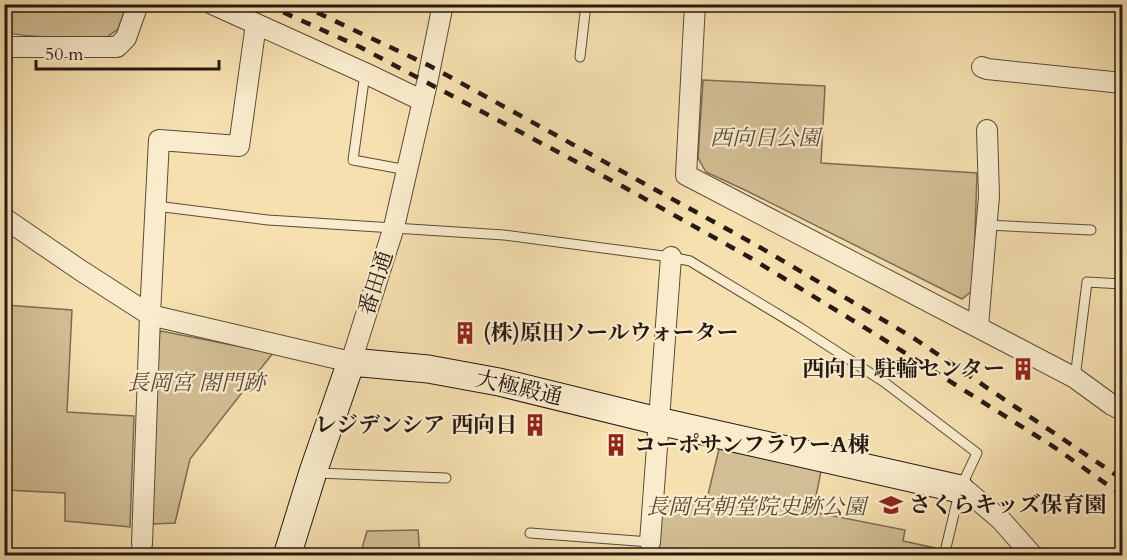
<svg xmlns="http://www.w3.org/2000/svg" width="1127" height="560" font-family="Cardo,'Noto Serif JP',serif">
<style>
.green{fill:#d2be95;stroke:#7c6c54;stroke-width:1.5}
.lines{fill:none;stroke-linecap:round;stroke-linejoin:round}
.service-casing{stroke:#594b3a;stroke-width:11}
.minor-casing{stroke:#594b3a;stroke-width:22}
.secondary-casing{stroke:#251913;stroke-width:29}
.service{stroke:#f9ebcc;stroke-width:9}
.minor{stroke:#f9ebcc;stroke-width:20}
.secondary{stroke:#f9ebcc;stroke-width:27}
.rail{stroke:#251913;stroke-width:4.5;stroke-dasharray:10 10;stroke-linecap:butt}
.labels{text-anchor:middle;dominant-baseline:central;stroke-width:4.5;stroke-linejoin:round;paint-order:stroke}
.park-label{font-size:22px;font-style:italic;fill:#594b3a;stroke:#f9ebcc}
.street-label{font-size:22px;fill:#251913;stroke:#f9ebcc}
.poi-label{font-size:22px;font-weight:bold;fill:#251913;stroke:#f9ebcc;text-anchor:start}
</style>
<rect width="100%" height="100%" fill="#f6e0b0"/>
<filter id="stains"><feTurbulence type="fractalNoise" baseFrequency=".00333" numOctaves="4"/><feColorMatrix values="0 0 0 0 .2 0 0 0 0 .09 0 0 0 0 .02 0 0 0 .5 -.17"/></filter>
<radialGradient id="worn" r=".72"><stop offset=".6" stop-color="#630" stop-opacity="0"/><stop offset="1" stop-color="#630" stop-opacity=".3"/></radialGradient>
<g class="green">
<path d="M4,5L5,4L127,5L118,29L107,37C89,37 16,39 5,31Z"/>
<polygon points="703,80 825,86 821,163 977,173 973,290 962,299 747,191 706,172 698,158"/>
<polygon points="5,305 72,310 67,412 134,416 130,527 65,521 65,493 5,490"/>
<polygon points="161,331 273,353 190,459 175,523 154,524 150,521 156,340"/>
<polygon points="719,449 821,471 813,512 905,530 903,541 935,548 937,555 655,556 659,500 706,503"/>
<polygon points="418,530 420,555 360,555 367,531"/>
</g>
<g class="lines">
<g class="service-casing">
<g id="service">
<polyline points="580,57 586,4"/>
<polyline points="365,73 353,160 407,170"/>
<polyline points="4,102 8,47"/>
<polyline points="4,117 5,218"/>
<polyline points="156,206 268,220 504,235 671,257 690,261 799,327 884,382 977,453 960,489 944,556"/>
<polyline points="986,225 1091,230"/>
<polyline points="1075,378 1087,282 1122,284"/>
<polyline points="317,473 446,478"/>
<polyline points="530,533 650,542"/>
</g>
</g>
<g class="minor-casing">
<g id="minor">
<polyline points="212,4 365,73 423,101"/>
<polyline points="695,4 686,175 1075,378 1112,405 1122,410"/>
<polyline points="4,44 8,47 117,47 126,38 138,4"/>
<polyline points="982,67 987,69 1122,83"/>
<polyline points="4,218 80,270 150,315 351,362 394,227 427,83 443,4"/>
<polyline points="978,326 989,196 987,130"/>
<polyline points="960,489 967,491 1001,520 1033,556"/>
<polyline points="650,542 671,257"/>
<polyline points="142,544 150,315 159,140 239,146 256,24"/>
</g>
</g>
<g class="secondary-casing">
<polyline id="secondary" points="287,556 313,472 351,362 428,369 499,382 658,421 960,489"/>
</g>
<use href="#service" class="service"/>
<use href="#minor" class="minor"/>
<use href="#secondary" class="secondary"/>
<g class="rail">
<polyline points="265,4 360,47 622,186 749,257 875,334 1054,447 1122,495"/>
<polyline points="299,4 430,66 756,245 912,337 1122,479"/>
</g>
</g>
<defs>
<g id="building-bare" transform="scale(1.8)"><path d="M-4-6H4V6H1V3H-1V6H-4ZM-2.5-4.3h1.7v1.8h-1.7ZM.8-4.3h1.7v1.8H.8ZM-2.5-1h1.7V.8h-1.7ZM.8-1h1.7V.8H.8Z" fill="#8f2418" stroke="#f9ebcc" stroke-width="2.5" paint-order="stroke"/></g>
<g id="school-bare" transform="scale(1.8)"><path d="M0-5L7-2L0 1L-7-2ZM-4 1L0 2.5L4 1V4Q0 6-4 4Z" fill="#8f2418" stroke="#f9ebcc" stroke-width="2.5" paint-order="stroke"/></g>
</defs>
<g fill-rule="evenodd">
<use href="#building-bare" x="465" y="333"/>
<use href="#building-bare" x="1023" y="369"/>
<use href="#building-bare" x="535" y="425"/>
<use href="#building-bare" x="616" y="445"/>
<use href="#school-bare" x="891" y="505"/>
</g>
<g class="labels">
<g class="park-label">
<text x="765" y="138">西向日公園</text>
<text x="196" y="383">長岡宮 閤門跡</text>
<text x="756" y="507">長岡宮朝堂院史跡公園</text>
</g>
<g class="street-label">
<text transform="translate(376 283) rotate(-72)">番田通</text>
<text transform="translate(519 388) rotate(13)">大極殿通</text>
</g>
<g class="poi-label">
<text x="483" y="333">(株)原田ソールウォーター</text>
<text x="1005" y="369" text-anchor="end">西向日 駐輪センター</text>
<text x="517" y="425" text-anchor="end">レジデンシア 西向日</text>
<text x="634" y="445">コーポサンフラワーA棟</text>
<text x="909" y="505">さくらキッズ保育園</text>
</g>
</g>
<rect width="1127" height="560" fill="none" stroke="#f6e0b0" stroke-width="24"/>
<rect x="6" y="6" width="1115" height="548" fill="none" stroke="#251913" stroke-width="3"/>
<rect x="12" y="12" width="1103" height="536" fill="none" stroke="#251913" stroke-width="1.5"/>
<path d="M36 60v9h183v-9" fill="none" stroke="#251913" stroke-width="3"/>
<text x="45" y="60" font-size="18" fill="#251913" stroke="#f9ebcc" stroke-width="4.5" paint-order="stroke">50 m</text>
<rect width="100%" height="100%" filter="url(#stains)"/>
<rect width="100%" height="100%" fill="url(#worn)"/>
</svg>
